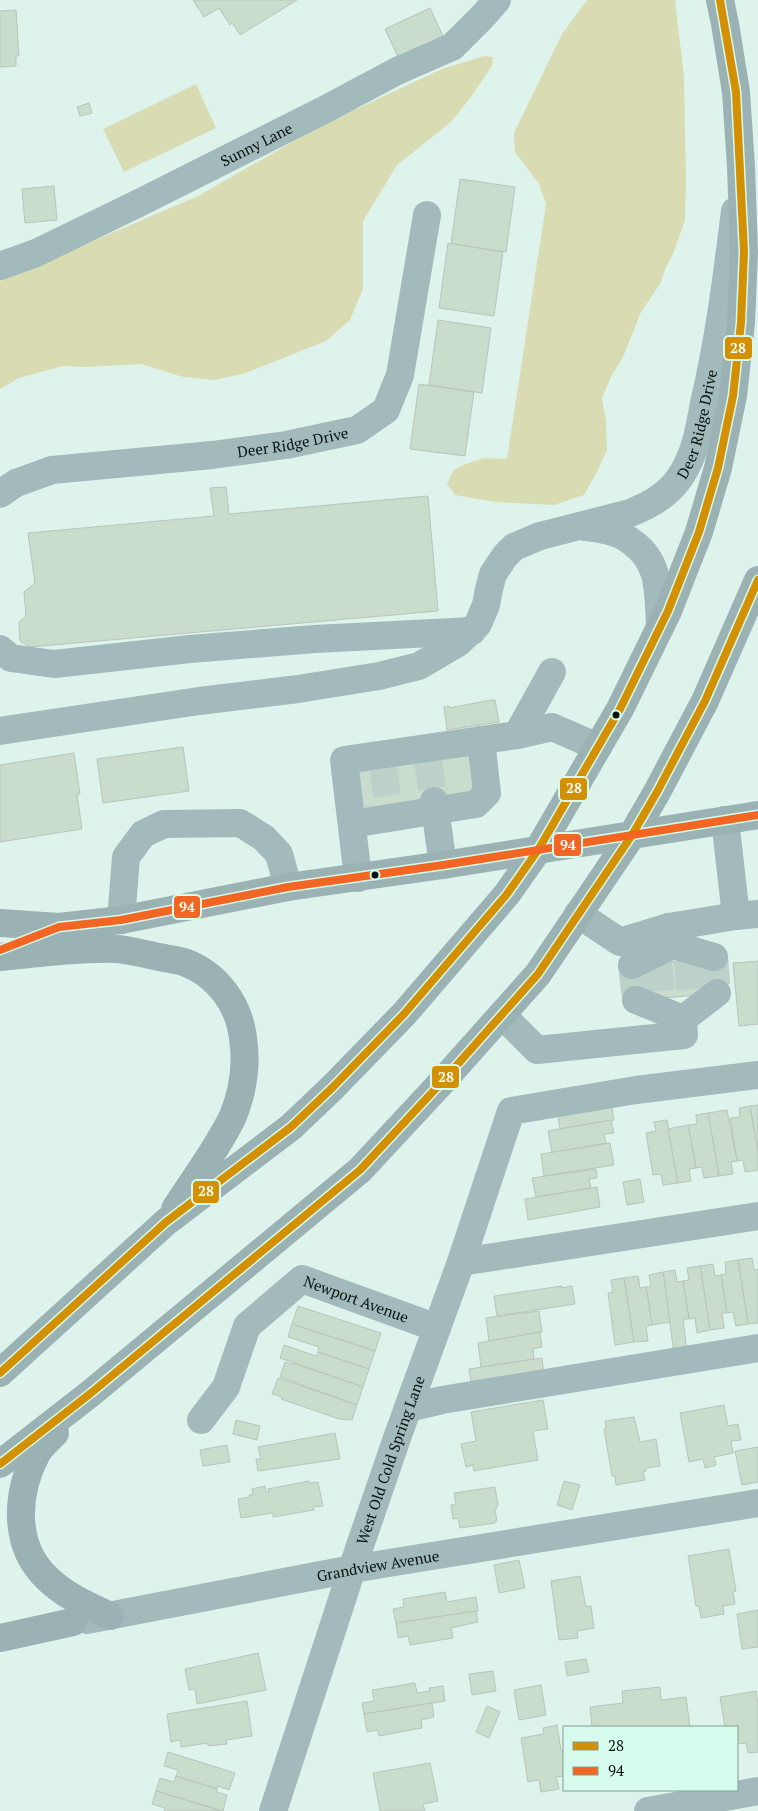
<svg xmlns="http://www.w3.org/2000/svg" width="758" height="1811" font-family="'PT Serif',serif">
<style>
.green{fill:#d9dcb3}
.building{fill:#cadccc;stroke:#b8c5bc}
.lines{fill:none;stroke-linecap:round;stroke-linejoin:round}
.minor-tunnel{stroke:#bdd1ca;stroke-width:28;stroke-dasharray:28 14;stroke-linecap:butt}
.minor{stroke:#a2babb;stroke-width:28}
.major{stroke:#9ab2b4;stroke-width:28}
.bus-1-casing{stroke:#d6fbed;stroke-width:11}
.bus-2-casing{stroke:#d6fbed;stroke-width:11}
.bus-1{stroke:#d39002;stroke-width:8}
.bus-2{stroke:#f26522;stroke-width:8}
.bus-dot{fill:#05120d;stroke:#d6fbed;stroke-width:2}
.labels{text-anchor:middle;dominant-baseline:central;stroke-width:4.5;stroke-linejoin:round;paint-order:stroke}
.street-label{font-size:15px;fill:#05120d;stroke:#d6fbed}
.line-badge{stroke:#d6fbed;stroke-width:2}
.badge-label{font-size:14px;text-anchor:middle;font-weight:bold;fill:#fff}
</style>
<rect width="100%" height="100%" fill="#def3eb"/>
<g class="green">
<polygon points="587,0 675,0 684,77 686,179 685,220 674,252 666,267 660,284 641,312 623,357 612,375 602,398 606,422 607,450 597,472 584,495 554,505 495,502 455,495 447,484 453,471 463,465 484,458 507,459 546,204 539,184 515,152 514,133 562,34"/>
<polygon points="484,56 493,57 492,66 471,97 451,122 397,165 363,221 363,289 350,320 326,341 243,374 213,380 183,377 141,364 88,367 63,366 19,378 0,389 0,281 198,196 324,124 442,69"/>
<polygon points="196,84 216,128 124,172 103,129"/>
</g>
<g class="building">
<polygon points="193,0 297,0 240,35 232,23 230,25 219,8 204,17"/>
<polygon points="430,8 443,36 398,57 385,29"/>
<polygon points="16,10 19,56 16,56 16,66 0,67 0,11"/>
<polygon points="89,103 92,113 80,116 77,107"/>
<polygon points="460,179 515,187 506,252 451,244"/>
<polygon points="54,186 57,220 25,223 22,189"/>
<polygon points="448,243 503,252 494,316 439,308"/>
<polygon points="438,320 491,328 482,393 429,385"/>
<polygon points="419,384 474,392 465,456 410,449"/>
<polygon points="226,487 229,514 428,496 438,611 30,647 20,641 19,622 26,616 24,592 35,583 28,533 214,516 210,488"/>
<polygon points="491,700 495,700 499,722 447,730 444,707 449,706 449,708"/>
<polygon points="183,747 189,791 103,803 97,759"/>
<polygon points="74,753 80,794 77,794 82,829 0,842 0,765"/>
<polygon points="470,754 477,794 359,813 353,773"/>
<polygon points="724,957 728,992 623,1002 619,967"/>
<polygon points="758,961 758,1024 739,1026 733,963"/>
<polygon points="611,1101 614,1120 560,1129 557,1109"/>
<polygon points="758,1105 758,1152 750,1106"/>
<polygon points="750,1106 758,1152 758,1170 745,1172 743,1160 737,1161 730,1118 740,1117 739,1108"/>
<polygon points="727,1110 737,1161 731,1162 733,1174 719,1176 708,1113"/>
<polygon points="708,1113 719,1176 704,1178 702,1167 696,1168 688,1125 697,1124 696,1115"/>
<polygon points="611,1120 614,1133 604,1134 606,1143 552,1153 548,1131"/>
<polygon points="667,1120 678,1183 663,1185 661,1174 653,1175 646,1133 656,1131 654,1122"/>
<polygon points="688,1125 696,1168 689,1169 691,1181 678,1183 668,1129"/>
<polygon points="610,1143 614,1165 544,1176 541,1154"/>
<polygon points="596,1169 597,1178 589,1179 591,1188 536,1197 532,1178"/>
<polygon points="640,1179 644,1202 627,1205 623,1182"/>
<polygon points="597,1187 600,1207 528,1220 525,1199"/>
<polygon points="752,1258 754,1270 758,1269 758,1323 748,1324 738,1260"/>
<polygon points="738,1260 748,1324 736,1326 733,1312 727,1313 721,1275 726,1274 725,1262"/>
<polygon points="713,1264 715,1276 721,1275 727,1313 722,1313 724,1328 710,1330 700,1266"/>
<polygon points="700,1266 710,1330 697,1333 695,1318 689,1319 683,1281 689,1280 687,1268"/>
<polygon points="675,1270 677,1282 683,1281 689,1319 683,1319 687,1352 674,1354 663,1272"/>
<polygon points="663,1272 670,1322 652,1325 646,1287 651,1286 649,1275"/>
<polygon points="638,1276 640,1288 646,1287 652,1325 646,1326 648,1341 634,1342 624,1278"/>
<polygon points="624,1278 634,1342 615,1345 608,1293 613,1292 611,1280"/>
<polygon points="562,1286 562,1288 572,1286 575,1304 497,1316 494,1296"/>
<polygon points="298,1306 381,1333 375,1351 292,1324"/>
<polygon points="539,1311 542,1332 489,1341 486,1318"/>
<polygon points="292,1324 375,1351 369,1369 318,1352 319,1347 288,1337"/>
<polygon points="540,1332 542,1347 533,1349 534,1359 481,1367 478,1343"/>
<polygon points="284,1345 316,1356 318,1352 369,1369 363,1387 280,1358"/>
<polygon points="542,1358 544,1375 472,1388 469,1369"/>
<polygon points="285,1362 293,1365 293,1363 363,1387 357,1405 280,1377"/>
<polygon points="278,1378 357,1405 352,1420 339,1419 281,1399 282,1397 272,1394"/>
<polygon points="543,1400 548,1429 533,1431 538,1460 474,1471 473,1465 466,1467 461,1444 476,1441 471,1412"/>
<polygon points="724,1405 728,1426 738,1424 741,1440 731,1441 733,1453 714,1457 716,1465 705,1468 703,1459 689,1462 680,1413"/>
<polygon points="634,1417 640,1442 656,1439 660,1466 646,1468 646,1471 643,1472 645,1480 616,1485 615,1476 612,1476 604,1429 606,1429 605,1421"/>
<polygon points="236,1420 260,1426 257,1440 233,1434"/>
<polygon points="335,1433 340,1459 258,1471 256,1459 261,1459 258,1447"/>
<polygon points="227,1445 230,1462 203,1466 200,1450"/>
<polygon points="758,1447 758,1482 742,1485 735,1451"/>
<polygon points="309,1481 309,1483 318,1482 323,1506 313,1507 314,1510 273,1517 273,1513 241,1518 238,1499 250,1497 249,1495 253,1495 252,1489 265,1486 266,1492 269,1492 268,1489"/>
<polygon points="564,1481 580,1485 572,1510 557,1505"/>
<polygon points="495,1487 498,1505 495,1510 497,1521 495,1521 495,1523 460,1528 458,1518 453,1519 451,1505 456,1504 454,1493"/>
<polygon points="729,1549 736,1591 733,1592 735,1604 723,1606 724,1614 701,1618 699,1606 696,1606 688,1556"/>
<polygon points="519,1560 525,1588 499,1593 494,1565"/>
<polygon points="580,1576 586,1607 591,1606 594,1628 577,1631 578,1638 559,1640 551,1581"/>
<polygon points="445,1592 447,1602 476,1597 478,1611 396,1623 393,1609 404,1607 403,1599"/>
<polygon points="758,1610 758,1647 742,1649 737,1614"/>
<polygon points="476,1611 478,1622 451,1628 453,1638 410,1645 408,1636 398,1638 396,1623"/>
<polygon points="258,1653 266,1690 197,1704 195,1689 189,1690 185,1669"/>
<polygon points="586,1659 589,1672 567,1676 565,1662"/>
<polygon points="493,1671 496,1691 472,1695 469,1674"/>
<polygon points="415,1683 417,1693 430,1691 429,1688 443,1686 445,1701 364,1714 362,1703 374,1701 372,1690"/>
<polygon points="541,1685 546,1715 519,1720 514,1690"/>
<polygon points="660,1687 661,1700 686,1697 690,1727 592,1727 590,1707 623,1703 622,1691"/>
<polygon points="756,1691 758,1704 758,1752 748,1753 746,1743 737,1744 737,1727 725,1727 720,1697"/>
<polygon points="247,1701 252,1736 226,1740 227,1744 208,1746 208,1743 181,1747 180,1740 171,1742 167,1714"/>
<polygon points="432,1703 434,1717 421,1720 422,1728 379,1736 378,1730 367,1732 364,1714"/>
<polygon points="487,1706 500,1712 489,1738 476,1732"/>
<polygon points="557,1725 561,1751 564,1750 564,1776 556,1777 559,1789 541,1792 539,1780 528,1782 521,1738 544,1734 543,1728"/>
<polygon points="168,1752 235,1773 229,1790 218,1786 217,1789 176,1776 178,1770 164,1766"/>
<polygon points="430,1763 438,1801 423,1804 425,1811 380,1811 373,1773"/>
<polygon points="176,1776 217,1789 217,1792 227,1795 223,1811 156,1791 160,1778 174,1782"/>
<polygon points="156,1791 221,1811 164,1811 165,1808 152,1804"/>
</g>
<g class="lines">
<g class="minor-tunnel">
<polyline points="428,761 434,801"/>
<polyline points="383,768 389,808"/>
<polyline points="714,957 717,993"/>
<polyline points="688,961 691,995"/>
<polyline points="658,963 661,998"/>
<polyline points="632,965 636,1000"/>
</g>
<g class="minor">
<path id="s1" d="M0,266L36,253L141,202L322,111L397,71L452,47L483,16L497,0"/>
<path id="s2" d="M0,494L16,483L52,470L212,455L286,445L357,430L386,410L400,375L427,215"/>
<path d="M585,527C594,528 604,529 612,532C620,534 627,538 633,543C661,563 658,594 660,625"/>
<polyline points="0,649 11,658 54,664 190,649 315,639 472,631"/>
<path id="s3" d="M0,731L199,701L298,689L379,676L419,666L458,643L478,624L486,605L489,589L493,574L505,556L514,547L540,536L630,513C653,504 673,492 685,469C696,449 700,426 704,403C719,340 727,275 735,211"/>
<polyline points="517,735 552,672"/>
<polyline points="434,801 443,865"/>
<polyline points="725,820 736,916 758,914"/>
<polyline points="352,824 476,804 487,793 481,740"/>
<polyline points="358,878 344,760 517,735 552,727 598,747"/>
<polyline points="578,914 620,942 669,927"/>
<polyline points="121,920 126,857 143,834 164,824 240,823 264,838 279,854 288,887"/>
<polyline points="714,957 673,945 669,927 736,916"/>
<polyline points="632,965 673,945"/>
<polyline points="636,1000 683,1019"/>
<polyline points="502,1015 537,1050 684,1035 683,1019 717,993"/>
<polyline points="461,1262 758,1216"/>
<polyline points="408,1408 442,1400 758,1348"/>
<path id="s4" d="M201,1420L226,1387L247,1326L302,1279L437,1328"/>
<path id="s5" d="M87,1620L352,1569L758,1503"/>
<path id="s6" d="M273,1811L352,1569L397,1438L461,1262L511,1111L636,1090L758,1075"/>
<polyline points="648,1811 758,1791"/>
</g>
<g class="major">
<polyline points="0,923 59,927 121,920 288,887 443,865 758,815"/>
<path d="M0,957C39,953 78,948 117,949C128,950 140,953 150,955C161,958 173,959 184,962C217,974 239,1004 243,1038C247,1064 243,1091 233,1116C218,1148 194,1179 175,1209"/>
<polyline points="0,1373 166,1222 291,1127 332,1088 404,1014 507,894 538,850 620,709 668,611 699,532 718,468 733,396 741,323 744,252 741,167 736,92 725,24 720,0"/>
<path d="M55,1433C49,1439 41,1446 37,1453C16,1492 12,1545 47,1578C65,1596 87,1605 110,1616"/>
<polyline points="0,1464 91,1393 360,1170 440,1084 538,974 632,835 657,792 705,701 758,580"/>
<polyline points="0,1638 73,1622"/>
</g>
<g class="bus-1-casing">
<g id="bus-1">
<polyline points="0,1373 166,1222 291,1127 332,1088 404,1014 507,894 538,850 620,709 668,611 699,532 718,468 733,396 741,323 744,252 736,92 720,0"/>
<polyline points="0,1464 91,1393 360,1170 440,1084 538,974 632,835 657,792 705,701 758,580"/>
</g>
</g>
<g class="bus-2-casing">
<polyline id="bus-2" points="0,950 59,927 121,920 288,887 443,865 758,815"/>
</g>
<use href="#bus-1" class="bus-1"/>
<use href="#bus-2" class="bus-2"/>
</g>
<g class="bus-dot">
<circle cx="616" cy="715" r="4.5"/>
<circle cx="375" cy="875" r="4.5"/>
</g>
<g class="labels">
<g class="street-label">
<text stroke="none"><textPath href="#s1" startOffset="284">Sunny Lane</textPath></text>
<text stroke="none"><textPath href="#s3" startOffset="824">Deer Ridge Drive</textPath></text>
<text stroke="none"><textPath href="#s2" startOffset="300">Deer Ridge Drive</textPath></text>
<text stroke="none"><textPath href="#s4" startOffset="236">Newport Avenue</textPath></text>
<text stroke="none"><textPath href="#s6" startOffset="370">West Old Cold Spring Lane</textPath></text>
<text stroke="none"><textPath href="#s5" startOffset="296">Grandview Avenue</textPath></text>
</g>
</g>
<g class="line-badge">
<rect x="724" y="336" width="29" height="24" rx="5" fill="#d39002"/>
<rect x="559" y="777" width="29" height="24" rx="5" fill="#d39002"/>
<rect x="553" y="833" width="29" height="24" rx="5" fill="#f26522"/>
<rect x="173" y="895" width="28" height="24" rx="5" fill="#f26522"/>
<rect x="431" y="1065" width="29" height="24" rx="5" fill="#d39002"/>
<rect x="192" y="1180" width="28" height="24" rx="5" fill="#d39002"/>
</g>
<g class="badge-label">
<text x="738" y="353">28</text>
<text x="574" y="793">28</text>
<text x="568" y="850">94</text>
<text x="187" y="912">94</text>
<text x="446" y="1082">28</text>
<text x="206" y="1196">28</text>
</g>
<rect x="563" y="1726" width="175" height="65" fill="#d6fbed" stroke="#829e93"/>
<rect x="573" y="1742" width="25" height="8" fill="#d39002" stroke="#829e93"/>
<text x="608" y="1751" font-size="15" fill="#05120d">28</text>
<rect x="573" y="1767" width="25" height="8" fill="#f26522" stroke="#829e93"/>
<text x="608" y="1776" font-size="15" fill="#05120d">94</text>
</svg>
